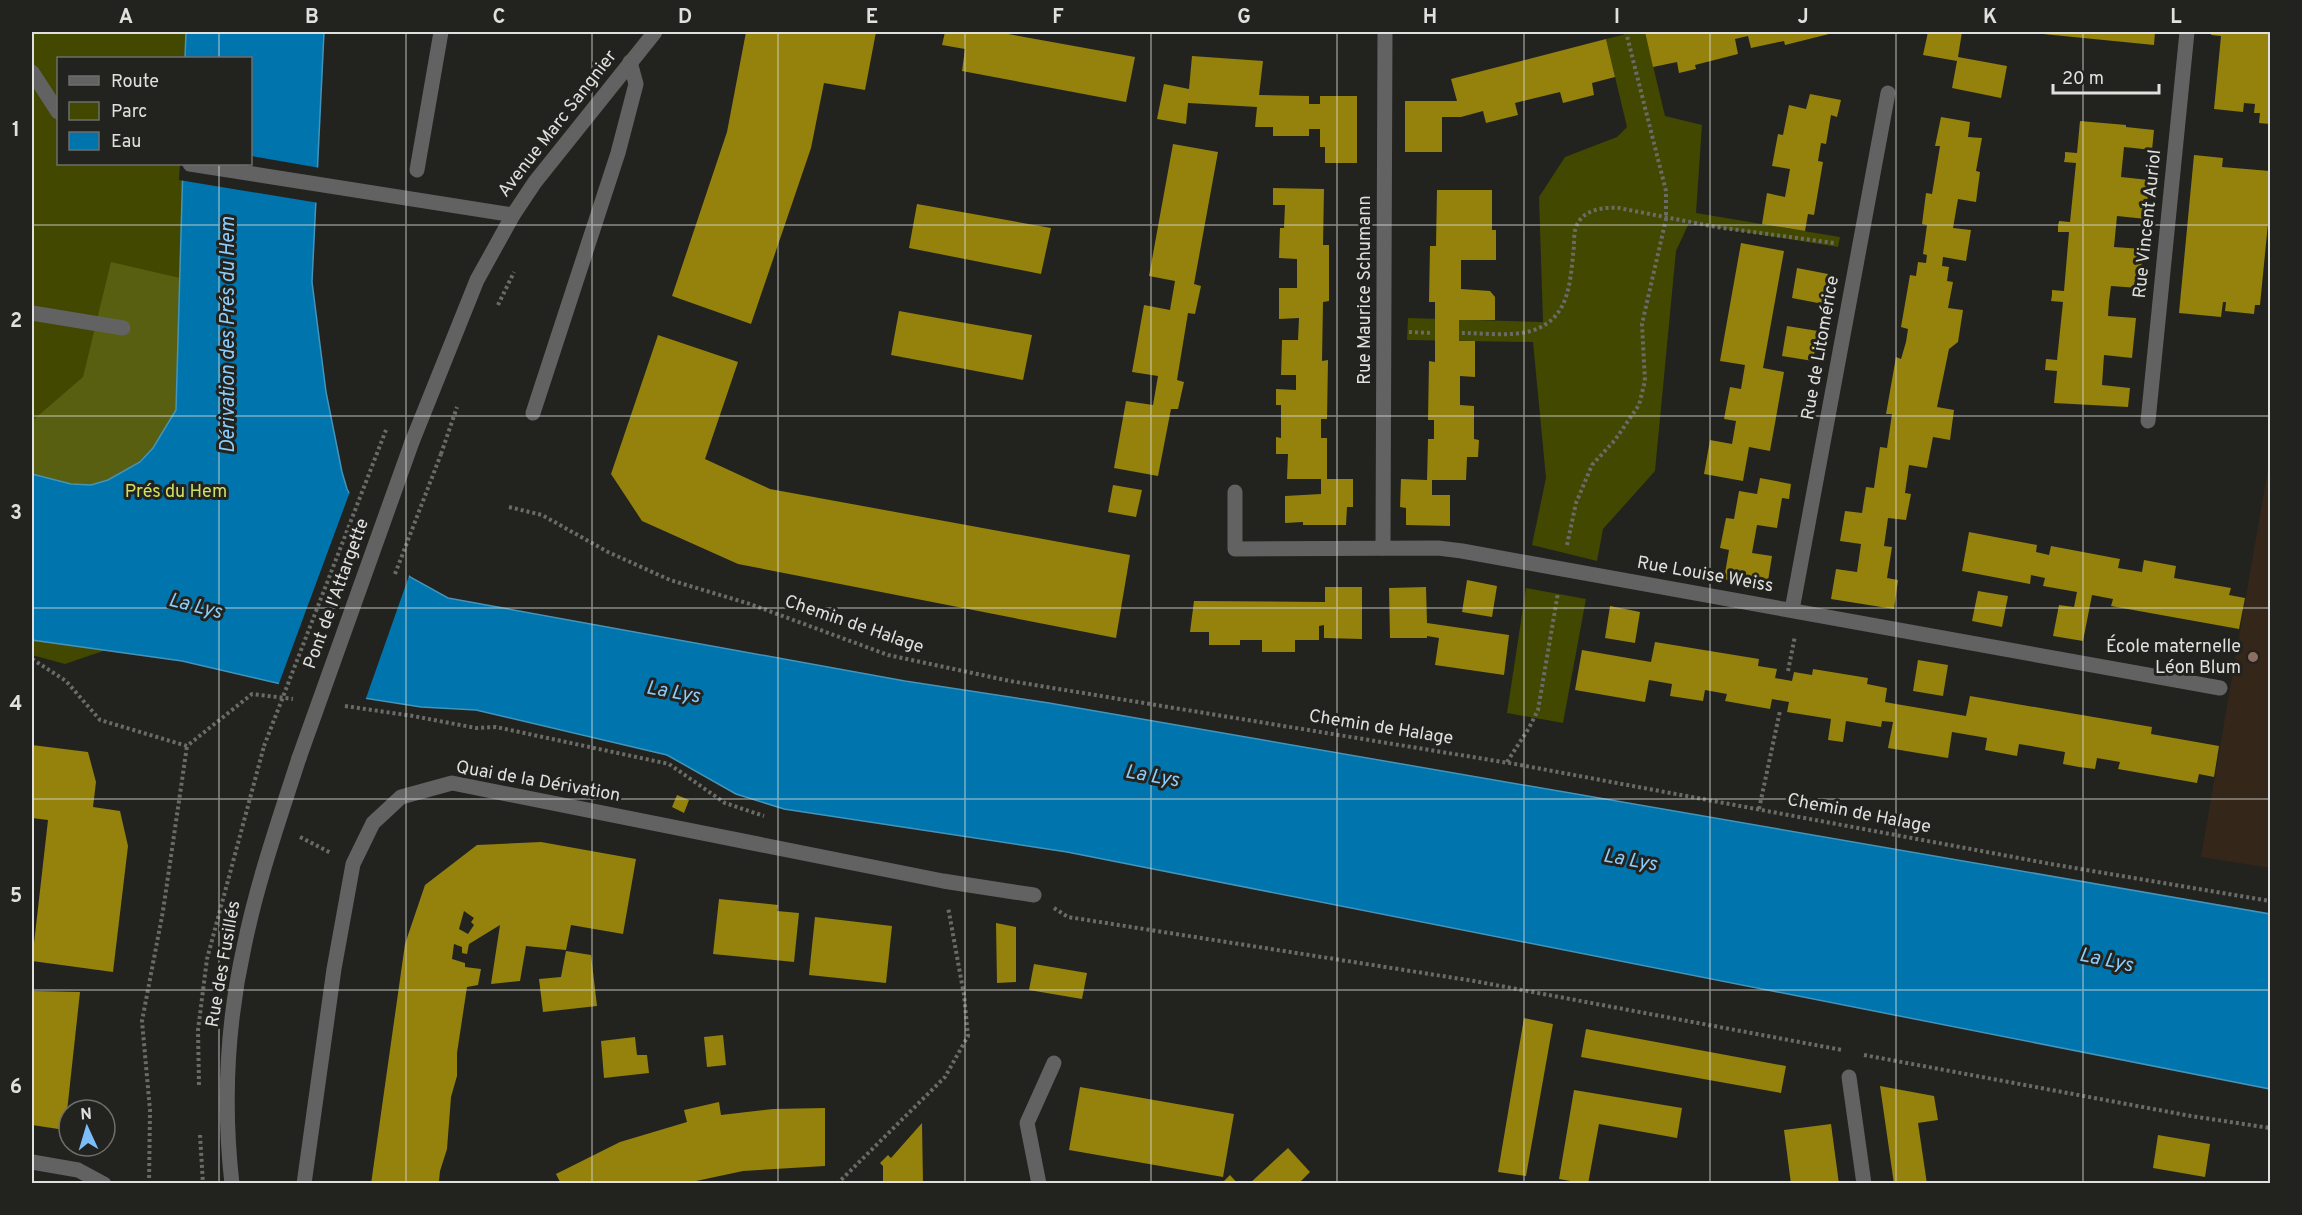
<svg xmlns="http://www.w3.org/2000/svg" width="2302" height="1215" font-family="Overpass,sans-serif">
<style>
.education{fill:#342619}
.green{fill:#424800}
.forest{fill:#585f10}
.water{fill:#0074ac;stroke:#4394bb;stroke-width:1.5}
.pier{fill:#22221f}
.building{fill:#94820c;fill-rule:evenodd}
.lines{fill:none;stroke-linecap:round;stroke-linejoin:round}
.path{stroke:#6a6a67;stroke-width:4;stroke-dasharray:3 3;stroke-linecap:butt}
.minor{stroke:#636263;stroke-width:15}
.path-bridge{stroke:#6a6a67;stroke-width:4;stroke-dasharray:3 3;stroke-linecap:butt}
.minor-bridge{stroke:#636263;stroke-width:15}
.grid{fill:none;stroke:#e0e0de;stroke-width:1.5;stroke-opacity:0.55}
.education-dot{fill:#8d6e63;stroke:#22221f;stroke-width:2}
.labels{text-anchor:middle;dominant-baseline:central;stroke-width:6;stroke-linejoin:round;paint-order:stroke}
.street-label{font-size:18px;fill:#e0e0de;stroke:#22221f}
.park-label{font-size:18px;fill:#d1e060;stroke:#22221f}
.poi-label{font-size:18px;fill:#e0e0de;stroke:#22221f;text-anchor:end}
.water-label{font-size:20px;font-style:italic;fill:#8dcdfb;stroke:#22221f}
.neatline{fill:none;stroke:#e0e0de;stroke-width:2}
.grid-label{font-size:20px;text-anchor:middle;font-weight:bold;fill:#e0e0de}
</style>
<rect width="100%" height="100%" fill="#22221f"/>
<polygon class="education" points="2270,457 2270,868 2201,857"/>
<g class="green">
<polygon points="32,32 315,32 250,58 58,58 58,164 250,164 156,633 65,664 32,655"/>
<polygon points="1635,32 1645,32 1665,116 1702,125 1696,213 1840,237 1838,247 1689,223 1676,251 1655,471 1603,529 1597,561 1532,545 1546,478 1533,342 1407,340 1408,318 1543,322 1539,197 1565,157 1617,137 1627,127 1606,39"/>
<polygon points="1526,588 1586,599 1563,723 1507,713"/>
</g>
<polygon class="forest" points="111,262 180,278 176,410 153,448 140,462 124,473 108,480 91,485 71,484 32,474 32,421 83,377"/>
<polygon class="water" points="186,32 324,32 312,282 326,392 342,472 347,489 367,526 378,543 410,577 448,598 905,681 1049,703 2270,914 2270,1089 1067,852 784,809 736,794 667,755 476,710 421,707 294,687 182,661 32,640 32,474 71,484 91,485 108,480 140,462 153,448 176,410 183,164 250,164 250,58 185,58"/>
<g class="pier">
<polygon points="251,156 320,168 319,203 179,180 180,164 250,164"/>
<polygon points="351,489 369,525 381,541 410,573 365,701 278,686"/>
</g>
<g class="building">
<polygon points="746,32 876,32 865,90 824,83 811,148 751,324 672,296 727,132"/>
<polygon points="945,32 997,32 1135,57 1126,102 962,71 965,49 942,45"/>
<polygon points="1645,32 1837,32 1785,45 1784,41 1751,48 1748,36 1735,39 1738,54 1695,65 1696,69 1679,73 1677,62 1653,67"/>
<polygon points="1928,32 1962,32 1958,57 2007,66 2001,98 1952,88 1957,61 1923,55"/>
<polygon points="2043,32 2155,32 2154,45 2043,34"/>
<polygon points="2212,32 2270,32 2270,124 2259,123 2260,113 2254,113 2255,104 2244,103 2243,112 2214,109 2221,36 2211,35"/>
<polygon points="1606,39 1615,77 1592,83 1594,95 1563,103 1560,92 1515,103 1518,115 1486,123 1483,111 1461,117 1442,117 1442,152 1405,152 1405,101 1457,101 1451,79"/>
<polygon points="1192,56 1263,61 1259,95 1309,96 1309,104 1320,104 1320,96 1357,96 1357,163 1325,163 1325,147 1320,147 1320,129 1309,129 1309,136 1273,136 1273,127 1255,127 1257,107 1188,103 1186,124 1157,119 1164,84 1189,89"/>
<polygon points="1810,94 1841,100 1837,117 1831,115 1826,144 1821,143 1818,161 1823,162 1814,215 1808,214 1805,231 1762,224 1767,193 1785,197 1790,169 1772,166 1778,134 1783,135 1789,105 1806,109"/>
<polygon points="1941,117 1970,122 1968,137 1982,138 1976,171 1980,172 1976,202 1958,199 1953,228 1971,230 1966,261 1943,257 1942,266 1949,267 1947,281 1953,282 1948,308 1963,310 1958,342 1949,349 1937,407 1954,410 1950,440 1933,437 1927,468 1909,465 1905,493 1911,494 1906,520 1888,518 1884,546 1892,547 1887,578 1898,580 1894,609 1831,599 1836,569 1857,572 1861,544 1840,541 1845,511 1862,513 1866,487 1874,488 1880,447 1887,448 1892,414 1886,414 1896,357 1901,359 1906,342 1908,329 1901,327 1910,275 1916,276 1918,262 1926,263 1927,255 1923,254 1927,225 1922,224 1926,193 1932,194 1940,146 1935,146"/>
<polygon points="2080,121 2126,125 2126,127 2154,130 2152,150 2124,147 2121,177 2149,180 2146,219 2117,216 2114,247 2143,249 2139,288 2111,286 2109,301 2108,316 2136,318 2132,358 2104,355 2102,385 2130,388 2128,407 2054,403 2057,371 2045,370 2046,359 2057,360 2063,302 2051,301 2052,295 2052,290 2064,291 2069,232 2058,232 2058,226 2059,221 2070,222 2076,163 2064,162 2065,157 2065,152 2077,153"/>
<polygon points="1173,144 1218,152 1194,284 1201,286 1195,314 1188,313 1177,380 1184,382 1178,409 1171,409 1158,476 1114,468 1126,401 1153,405 1158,376 1132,372 1144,305 1170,310 1175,281 1149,276"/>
<polygon points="2194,155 2223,158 2222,167 2270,171 2270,203 2260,305 2255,305 2254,314 2225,311 2226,302 2223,302 2221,317 2179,313"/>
<polygon points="1273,188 1324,189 1323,245 1329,245 1329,301 1323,302 1322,361 1328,360 1327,419 1321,419 1321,438 1327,438 1327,479 1353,479 1353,507 1347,507 1346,525 1303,525 1303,522 1285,523 1285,496 1321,494 1321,479 1287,479 1288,454 1276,454 1276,437 1281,438 1281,405 1276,405 1276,389 1296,390 1296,375 1281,375 1282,340 1298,340 1299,318 1279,319 1279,288 1297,288 1297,259 1279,258 1280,228 1284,228 1285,205 1273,205"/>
<polygon points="1437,190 1492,190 1492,230 1496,230 1496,260 1461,260 1461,289 1490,291 1495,297 1495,320 1459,320 1459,341 1475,341 1475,377 1460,376 1460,405 1474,406 1474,439 1479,440 1478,457 1467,457 1466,480 1432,480 1432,495 1450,495 1450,526 1406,525 1406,508 1400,507 1401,479 1427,480 1428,439 1434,439 1434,420 1428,420 1429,361 1435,362 1435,302 1429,302 1430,246 1436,246"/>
<polygon points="917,204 1051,228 1041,274 909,248"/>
<polygon points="1741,243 1784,251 1763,368 1784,372 1777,412 1770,451 1749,447 1743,481 1704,474 1710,440 1732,444 1736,421 1724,419 1730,387 1741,389 1745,365 1720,361"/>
<polygon points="1797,268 1828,274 1823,304 1792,298"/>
<polygon points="899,311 1032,335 1023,380 891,355"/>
<polygon points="1787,326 1818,331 1813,361 1782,356"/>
<polygon points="658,335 738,362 705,459 770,489 1130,555 1116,638 738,564 642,521 611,474"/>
<polygon points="1760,478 1791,484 1789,499 1782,498 1777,528 1757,525 1752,553 1772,556 1767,587 1724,579 1729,550 1720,548 1726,518 1734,519 1739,491 1757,494"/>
<polygon points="1113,485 1142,490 1136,517 1108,512"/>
<polygon points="1969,532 2037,545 2036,552 2049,555 2051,546 2120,559 2118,568 2142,572 2144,560 2176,566 2174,578 2231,588 2229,595 2245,598 2239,629 2111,606 2113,599 2092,595 2083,641 2053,636 2059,605 2074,607 2077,592 2043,586 2045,578 2031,575 2030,584 1962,571"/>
<polygon points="1467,580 1497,586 1492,617 1462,612"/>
<polygon points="1325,587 1362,587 1362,639 1324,638 1324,625 1319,626 1319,640 1295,640 1295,652 1262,652 1262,640 1240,640 1240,645 1209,645 1209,632 1190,632 1194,601 1325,602"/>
<polygon points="1426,587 1427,623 1509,635 1504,675 1435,665 1439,638 1427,636 1427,638 1390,638 1389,588"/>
<polygon points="1978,591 2008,596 2002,627 1972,621"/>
<polygon points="1610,606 1640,612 1635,643 1605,638"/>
<polygon points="1655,642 1759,659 1758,666 1777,669 1775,678 1792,681 1794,672 1812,675 1813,669 1868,678 1867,684 1887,688 1885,702 1896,704 1966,716 1970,696 2152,727 2151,734 2219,746 2214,777 2199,774 2197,783 2118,769 2120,762 2097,758 2095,769 2079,767 2063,764 2065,752 2019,744 2017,756 1985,750 1987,738 1952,732 1948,758 1888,748 1893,722 1882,721 1881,727 1846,721 1843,742 1828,740 1831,719 1787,712 1789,702 1772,699 1770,709 1725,701 1727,694 1705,690 1703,701 1670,696 1672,684 1649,680 1645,702 1575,690 1582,650 1651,662"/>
<polygon points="1918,660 1948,665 1943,696 1913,691"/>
<polygon points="32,745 88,752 96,782 93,807 120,811 128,846 113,972 32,961 48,820 32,818"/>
<polygon points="677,795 689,800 684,813 672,807"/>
<path d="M541,842L636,859L623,934L571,925L566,950L526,946L520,981L491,984L500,925L469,944L467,954L462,953V947L454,944L452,959L465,963V967L481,969L478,985L467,987L457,1053V1076L451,1097L447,1149L440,1171L439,1181L450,1184H371L405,944L425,885L477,845ZM464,911L474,918L471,922L474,925L468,934L459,929Z"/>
<polygon points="719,899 778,905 777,911 799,913 794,962 713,954"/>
<polygon points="815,917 892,926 886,983 809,975"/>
<polygon points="996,923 1016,927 1016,982 997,983"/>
<polygon points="566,951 591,955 597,1006 543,1012 539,979 561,977"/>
<polygon points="1034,964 1087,973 1082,999 1029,990"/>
<polygon points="32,991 80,992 65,1130 32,1125"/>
<polygon points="1524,1018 1553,1024 1526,1176 1498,1172"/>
<polygon points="1586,1029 1786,1066 1781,1093 1581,1057"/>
<polygon points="723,1035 726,1065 707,1067 704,1037"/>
<polygon points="635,1037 637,1055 647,1055 649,1073 604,1078 601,1041"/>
<polygon points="1880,1086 1934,1096 1938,1120 1918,1123 1927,1184 1894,1184"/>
<polygon points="1080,1087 1234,1114 1223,1177 1069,1150"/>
<polygon points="1574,1090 1682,1108 1677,1138 1599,1124 1588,1184 1559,1179"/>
<polygon points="719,1102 721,1115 773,1109 825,1108 825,1166 743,1171 682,1184 561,1184 556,1174 620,1142 687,1122 684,1110"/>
<polygon points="922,1123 923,1184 883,1184 883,1166 880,1163 888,1155 891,1158"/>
<polygon points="1831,1124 1839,1184 1791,1184 1784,1130"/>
<polygon points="2158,1135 2210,1144 2205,1177 2153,1168"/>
<polygon points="1288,1148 1310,1172 1298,1184 1249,1184"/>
<polygon points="1230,1175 1238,1184 1221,1184"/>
</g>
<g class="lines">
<g class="path">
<polyline points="498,305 514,272"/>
<polyline points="1409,332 1433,333"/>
<path d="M1462,333C1484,333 1509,337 1531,331C1571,319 1570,280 1574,246C1574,240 1574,233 1576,227C1583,209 1603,207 1619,208L1716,227L1834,243"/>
<polyline points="441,454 457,407"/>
<polyline points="509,507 542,515 608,552 670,580 750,604 888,655 1010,681 1515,764 2051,864 2270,901"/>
<polyline points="1567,545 1576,503 1592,465 1615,440 1639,405 1645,381 1642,324 1666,219 1666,191 1626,32"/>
<polyline points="32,659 66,681 100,720 187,746 252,694 293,699"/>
<polyline points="1788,671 1795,636"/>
<polyline points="345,706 413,716 476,728 496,727 669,764 725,803 764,816"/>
<polyline points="1507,762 1529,728 1538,710 1558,593"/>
<polyline points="1759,809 1780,711"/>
<polyline points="300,837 331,853"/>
<polyline points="1054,908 1068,917 1474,981 1842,1050"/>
<polyline points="1864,1055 2191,1116 2270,1128"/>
<polyline points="199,1085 198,1030 207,959 264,746"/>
<polyline points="200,1135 203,1184"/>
<polyline points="149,1184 150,1110 142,1021 163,911 187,746"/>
<polyline points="837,1184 945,1077 968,1036 964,995 948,907"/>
</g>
<g class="minor">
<polyline points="32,72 58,112"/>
<polyline points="190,164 513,215"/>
<polyline points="417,170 441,32"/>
<polyline points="32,313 123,328"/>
<polyline points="533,413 618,153 636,84 630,62"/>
<polyline points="2148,421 2187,32"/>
<polyline points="412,442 477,280 513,215 535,182 655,32"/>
<polyline points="1235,492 1235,549 1438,548 1462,551 2220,688"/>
<polyline points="1383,548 1385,32"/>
<polyline points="1792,610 1888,93"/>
<polyline points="1849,1077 1864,1184"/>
<polyline points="32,1162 78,1170 104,1184"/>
<path d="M232,1184C223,1105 227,1024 244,947C257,883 279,820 299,758"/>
<polyline points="304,1184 334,969 353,864 373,823 401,797 452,783 943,881 1034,895"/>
<polyline points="1039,1184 1027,1123 1054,1063"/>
</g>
<g class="path-bridge">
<polyline points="395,574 441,454"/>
<polyline points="264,746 386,430"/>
</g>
<polyline class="minor-bridge" points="299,758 412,442"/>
</g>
<path class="grid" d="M219,32V58M406,32V1184M592,32V1184M778,32V1184M965,32V1184M1151,32V1184M1337,32V1184M1524,32V1184M1710,32V1184M1896,32V1184M2083,32V1184M219,164V1184M32,225H2270M32,416H2270M32,608H2270M32,799H2270M32,990H2270"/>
<circle class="education-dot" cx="2253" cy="657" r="6"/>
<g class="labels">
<g class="street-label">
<text transform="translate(558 124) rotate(-52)">Avenue Marc Sangnier</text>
<text transform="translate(2148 224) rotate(-84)">Rue Vincent Auriol</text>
<text transform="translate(1365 290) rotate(-90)">Rue Maurice Schumann</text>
<text transform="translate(1821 348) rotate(-80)">Rue de Litomérice</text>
<text transform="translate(1705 575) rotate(10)">Rue Louise Weiss</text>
<text transform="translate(337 594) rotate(-70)">Pont de l'Attargette</text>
<text transform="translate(854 625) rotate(19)">Chemin de Halage</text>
<text transform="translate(1381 728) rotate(9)">Chemin de Halage</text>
<text transform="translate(538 782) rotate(10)">Quai de la Dérivation</text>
<text transform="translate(1859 814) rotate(11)">Chemin de Halage</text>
<text transform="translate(224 964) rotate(-80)">Rue des Fusillés</text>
</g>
<g class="park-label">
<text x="176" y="492">Prés du Hem</text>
</g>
<g class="poi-label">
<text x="2241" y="647">École maternelle<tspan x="2241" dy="21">Léon Blum</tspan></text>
</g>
<g class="water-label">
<text transform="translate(229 335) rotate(-90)">Dérivation des Prés du Hem</text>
<text transform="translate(195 607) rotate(14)">La Lys</text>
<text transform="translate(673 693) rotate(10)">La Lys</text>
<text transform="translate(1152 777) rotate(10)">La Lys</text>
<text transform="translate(1630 861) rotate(10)">La Lys</text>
<text transform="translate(2106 961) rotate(12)">La Lys</text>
</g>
</g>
<rect width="2302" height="1215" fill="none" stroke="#22221f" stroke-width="66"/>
<rect x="57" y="57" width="195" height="108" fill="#22221f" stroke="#6e6e6b" stroke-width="1.5"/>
<rect x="69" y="76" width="30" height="9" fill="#636263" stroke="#6e6e6b" stroke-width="1.5"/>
<text x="111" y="87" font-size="18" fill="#e0e0de">Route</text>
<rect x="69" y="102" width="30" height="18" fill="#424800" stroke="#6e6e6b" stroke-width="1.5"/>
<text x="111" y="117" font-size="18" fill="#e0e0de">Parc</text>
<rect x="69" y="132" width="30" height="18" fill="#0074ac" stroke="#6e6e6b" stroke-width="1.5"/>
<text x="111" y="147" font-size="18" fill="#e0e0de">Eau</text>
<g transform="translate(87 1128) rotate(356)"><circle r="28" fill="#22221f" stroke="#6e6e6b" stroke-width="1.5"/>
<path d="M0-4.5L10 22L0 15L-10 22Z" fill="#7bbef8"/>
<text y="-9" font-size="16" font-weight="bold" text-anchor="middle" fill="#e0e0de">N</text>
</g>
<path d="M2053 84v9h106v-9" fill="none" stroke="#e0e0de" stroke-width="3"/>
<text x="2062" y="84" font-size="18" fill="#e0e0de" stroke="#22221f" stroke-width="4.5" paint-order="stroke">20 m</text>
<rect x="33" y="33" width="2236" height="1149" class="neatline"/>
<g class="grid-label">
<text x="126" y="23">A</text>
<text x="312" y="23">B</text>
<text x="499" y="23">C</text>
<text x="685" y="23">D</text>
<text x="872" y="23">E</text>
<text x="1058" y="23">F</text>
<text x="1244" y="23">G</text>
<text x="1430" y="23">H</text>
<text x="1617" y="23">I</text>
<text x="1803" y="23">J</text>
<text x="1990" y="23">K</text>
<text x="2176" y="23">L</text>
<text x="16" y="136">1</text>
<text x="16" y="327">2</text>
<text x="16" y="519">3</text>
<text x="16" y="710">4</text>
<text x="16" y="902">5</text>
<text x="16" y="1093">6</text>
</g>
</svg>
